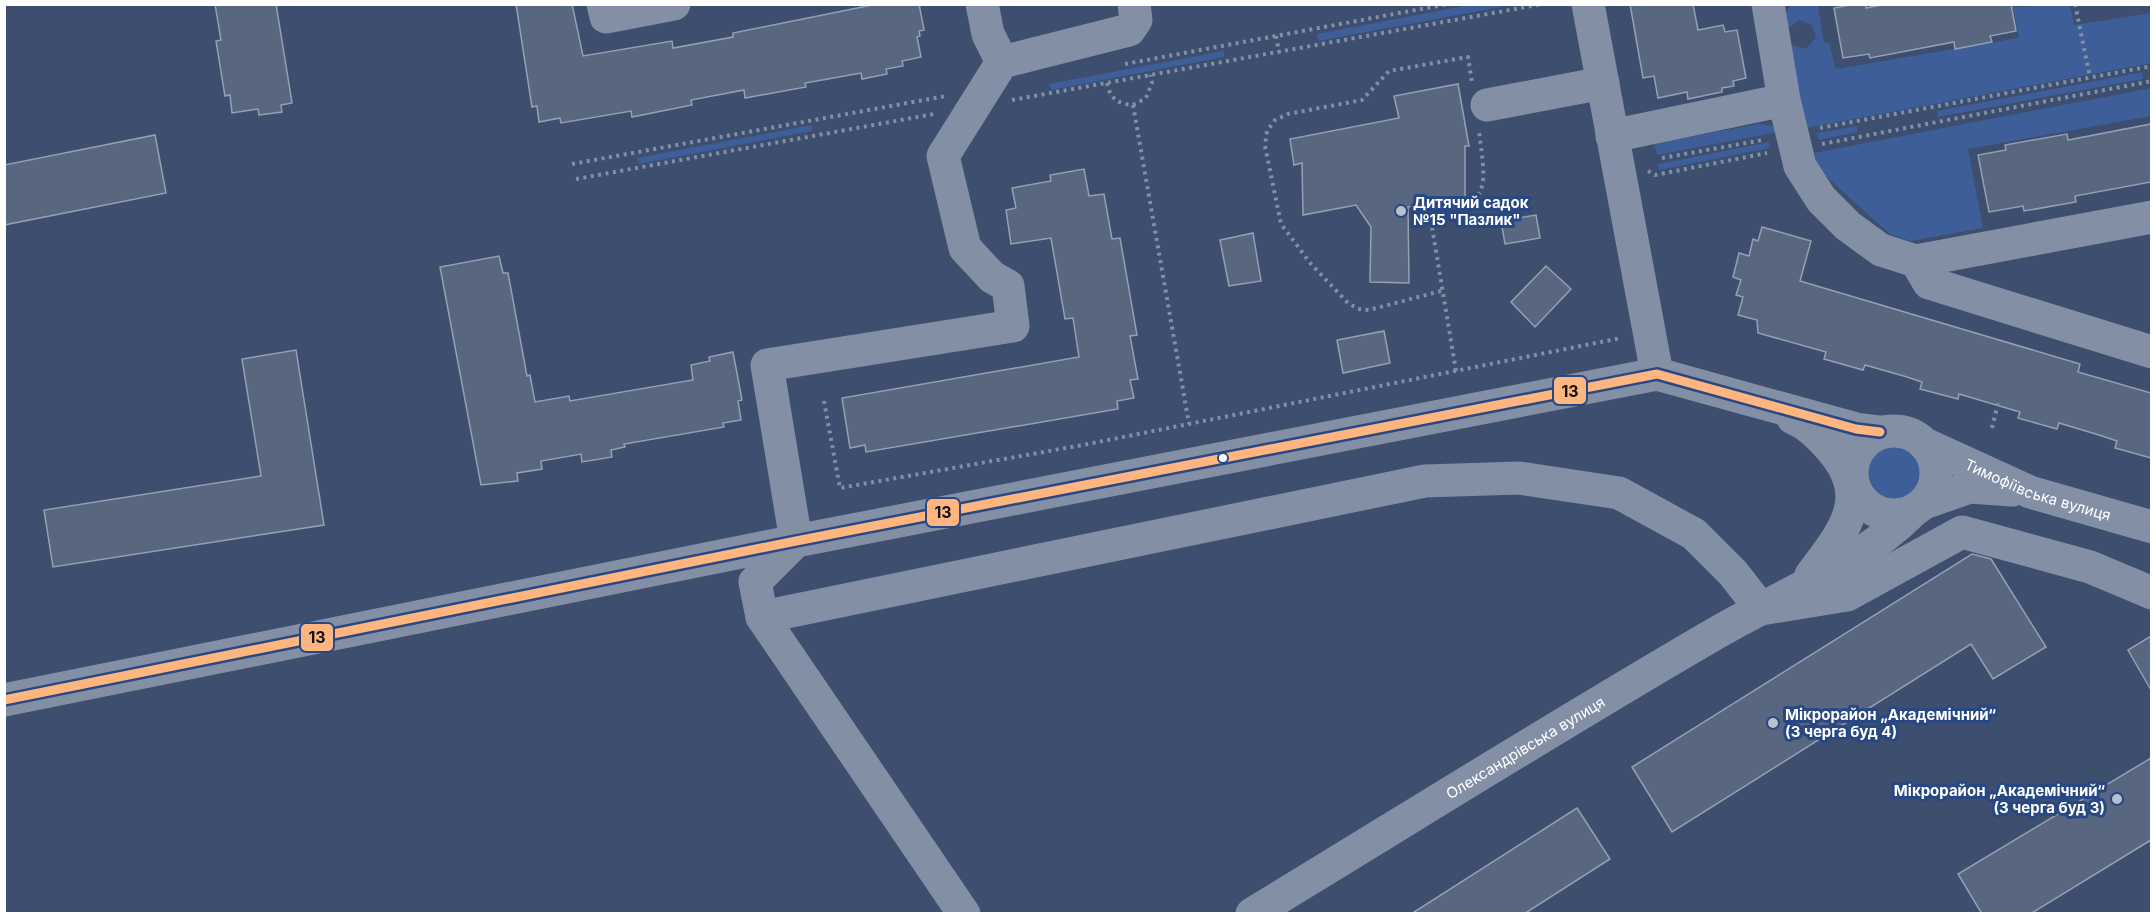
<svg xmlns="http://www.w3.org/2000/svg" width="2156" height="918" font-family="Inter,sans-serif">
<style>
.green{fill:#3d5e98}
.building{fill:#586680;stroke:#96a0b3;stroke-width:1.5}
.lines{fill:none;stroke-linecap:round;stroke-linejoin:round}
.path{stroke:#838fa4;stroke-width:4;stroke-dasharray:3 4.5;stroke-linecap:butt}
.minor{stroke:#838fa4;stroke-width:33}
.bus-1-casing{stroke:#284883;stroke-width:14}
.bus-1{stroke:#ffb580;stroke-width:9}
.poi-dot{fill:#bbc1cc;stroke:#284883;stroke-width:2}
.bus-dot{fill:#fff;stroke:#284883;stroke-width:2}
.labels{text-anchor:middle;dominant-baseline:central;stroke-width:6;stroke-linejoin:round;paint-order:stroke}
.poi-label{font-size:15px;font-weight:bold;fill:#fff;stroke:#284883;text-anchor:start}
.street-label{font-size:15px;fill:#fff;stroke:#284883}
.line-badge{stroke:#284883;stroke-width:2}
.pale-badge-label{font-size:16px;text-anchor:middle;font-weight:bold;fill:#111}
</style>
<rect width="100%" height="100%" fill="#3d4e6e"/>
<g class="green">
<polygon points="1474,4 1506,6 1319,41 1317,34"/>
<polygon points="1791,5 1818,5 1824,43 1829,43 1836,69 2019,38 2013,7 2070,5 2074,25 2151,13 2151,63 1807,128 1789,44 1805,49 1816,38 1812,25 1799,20 1786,30 1784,15"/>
<polygon points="1224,51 1224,57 1051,90 1049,84"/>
<polygon points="2142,72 2143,79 1938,117 1937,111"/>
<polygon points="2151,88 2151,116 1968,149 1983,228 1911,241 1891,235 1819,170 1814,153"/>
<polygon points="1759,124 1772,126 1778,132 1657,155 1654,143"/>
<polygon points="812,125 812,131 639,164 637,158"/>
<polygon points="1857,126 1858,132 1819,140 1817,133"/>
<polygon points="1769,142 1770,148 1659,170 1658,164"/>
<circle cx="1894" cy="472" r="32"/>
</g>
<g class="building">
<polygon points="215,4 276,4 292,103 281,105 282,112 259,115 258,109 232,113 230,95 225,96 216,41 221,40"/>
<polygon points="516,4 572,4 583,56 672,41 673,48 733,37 733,33 877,4 919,4 924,30 919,31 920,36 917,37 921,57 902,61 903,66 886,69 887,74 862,79 861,73 828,79 805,83 806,87 745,98 744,90 691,100 692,105 632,117 631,111 561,123 560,118 539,122 537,106 532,107"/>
<polygon points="1630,4 1693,4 1698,30 1723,25 1725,32 1737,30 1746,78 1733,81 1734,86 1722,88 1722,92 1688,99 1687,92 1658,98 1654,76 1643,78"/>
<polygon points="1855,4 1866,4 1866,8 1886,4 2011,4 2016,31 1990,36 1992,42 1955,49 1954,42 1870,58 1869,54 1843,58 1834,8"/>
<polygon points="1458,84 1469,146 1465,146 1465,197 1408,207 1409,283 1370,282 1371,227 1356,205 1303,215 1302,163 1294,165 1290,139 1399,118 1394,96"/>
<polygon points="2151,124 2151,182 2075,196 2076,202 2024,211 2023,206 1989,212 1978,155 2006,150 2005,145 2067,134 2068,140"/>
<polygon points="155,135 166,193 4,225 4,165"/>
<polygon points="1084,169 1089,196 1104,194 1112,239 1120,238 1137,335 1130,336 1138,379 1130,380 1134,398 1117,401 1118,409 866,452 865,445 850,448 842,398 1079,357 1073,318 1065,319 1051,238 1011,244 1006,210 1016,208 1012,188 1051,181 1050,175"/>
<polygon points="1536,215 1540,238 1505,244 1501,221"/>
<polygon points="1762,227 1811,241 1800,281 2080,364 2078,372 2151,393 2151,458 2115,448 2117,441 2099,435 2059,423 2057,429 2018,418 2020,412 1959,394 1958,399 1920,389 1922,382 1907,377 1865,365 1863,370 1824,359 1826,352 1758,333 1757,320 1738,315 1743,297 1736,295 1741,280 1733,277 1739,253 1749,256 1753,239 1758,241"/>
<polygon points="1253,233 1261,281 1229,286 1220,240"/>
<polygon points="499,256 503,273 508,273 527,376 530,375 535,402 569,396 570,401 693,380 691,365 710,361 709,357 733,352 742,400 738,401 741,420 723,423 724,427 624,444 625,447 611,450 612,457 582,462 581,454 541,461 542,469 517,473 518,481 481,485 440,267"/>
<polygon points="1546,266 1571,289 1535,327 1511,302"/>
<polygon points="1384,331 1390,363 1343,373 1337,340"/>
<polygon points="296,350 324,525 53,567 44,510 261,476 242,359"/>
<polygon points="1972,554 1991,559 2046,647 1993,679 1971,644 1672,832 1632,767"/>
<polygon points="2151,636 2151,690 2128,650"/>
<polygon points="2151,758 2151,840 2030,914 1982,914 1958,874"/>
<polygon points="1577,808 1610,859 1524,914 1411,914"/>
</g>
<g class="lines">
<g class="path">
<polyline points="2075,4 2090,77"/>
<polyline points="1276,36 1279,52"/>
<polyline points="1125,64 1448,4"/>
<path d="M1107,83C1110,98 1117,104 1133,105L1146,98L1152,83L1150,75"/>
<polyline points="1012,100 1543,4"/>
<polyline points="1133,105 1189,424"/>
<polyline points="1820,128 2152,66"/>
<polyline points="1822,144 2152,81"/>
<polyline points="1662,158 1763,140"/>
<polyline points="572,164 946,96"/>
<polyline points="1648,171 1655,175 1767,153"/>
<polyline points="576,179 934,114"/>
<polyline points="1441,291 1369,310 1358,309 1348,303 1311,264 1281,224 1265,146 1267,131 1275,120 1288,114 1362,100 1389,71 1468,57 1472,82"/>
<path d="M1456,371L1432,227C1490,195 1487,195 1479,131"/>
<polyline points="824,401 840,488 1083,445 1621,338"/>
<polyline points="1992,428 1999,399"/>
</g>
<g class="minor">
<polyline points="603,4 606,17 674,4"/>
<polyline points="982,4 988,34 1002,62"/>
<polyline points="1588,4 1657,374"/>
<polyline points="1768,4 1784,100 1800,166 1821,199 1848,226 1881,250 1916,261 2152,217"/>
<polyline points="1487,105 1603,83"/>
<polyline points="1612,136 1784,100"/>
<polyline points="1916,261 1929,283 2152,352"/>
<path d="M1793,418C1809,425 1820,436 1832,450C1873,499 1843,532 1811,575"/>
<circle cx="1894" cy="473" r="42"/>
<path id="s1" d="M1927,445L2030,492L2152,527"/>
<polyline points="1924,503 1970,487 2012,490"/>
<polyline points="796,541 767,365 1013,326 1008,286 992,277 965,248 943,156 1002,62 1129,30 1136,20 1134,4"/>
<polyline points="796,541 755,582 762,617 964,914"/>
<polyline points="762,617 1425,481 1519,478 1619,493 1694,534 1733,573 1761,609 1847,595 1962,532 2090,567 2152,593"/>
<polyline points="4,700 796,541 1657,374 1856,429 1880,432"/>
<path id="s2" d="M1252,914C1407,820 1561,723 1718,632C1784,594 1858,566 1913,511"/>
</g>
<g class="bus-1-casing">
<polyline id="bus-1" points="4,700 796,541 1657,374 1856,429 1880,432"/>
</g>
<use href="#bus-1" class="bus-1"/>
</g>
<g class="poi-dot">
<circle cx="1401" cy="211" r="6"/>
<circle cx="1773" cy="723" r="6"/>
<circle cx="2117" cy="799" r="6"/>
</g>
<circle class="bus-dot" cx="1223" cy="458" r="5"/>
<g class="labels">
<g class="poi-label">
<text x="1413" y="202">Дитячий садок<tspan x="1413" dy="17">№15 "Пазлик"</tspan></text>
<text x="1785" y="714">Мікрорайон „Академічний“<tspan x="1785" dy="17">(3 черга буд 4)</tspan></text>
<text x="2105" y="790" text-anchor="end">Мікрорайон „Академічний“<tspan x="2105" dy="17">(3 черга буд 3)</tspan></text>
</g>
<g class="street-label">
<text stroke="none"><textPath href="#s1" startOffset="120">Тимофіївська вулиця</textPath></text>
<text stroke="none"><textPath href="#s2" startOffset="320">Олександрівська вулиця</textPath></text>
</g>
</g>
<g class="line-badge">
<rect x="1553" y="376" width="34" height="29" rx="6" fill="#ffb580"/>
<rect x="926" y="498" width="34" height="29" rx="6" fill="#ffb580"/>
<rect x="300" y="623" width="34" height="29" rx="6" fill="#ffb580"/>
</g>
<g class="pale-badge-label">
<text x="1570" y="397">13</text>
<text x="943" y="518">13</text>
<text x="317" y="643">13</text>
</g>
<rect width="2156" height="918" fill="none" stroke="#ffffff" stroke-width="12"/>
</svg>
